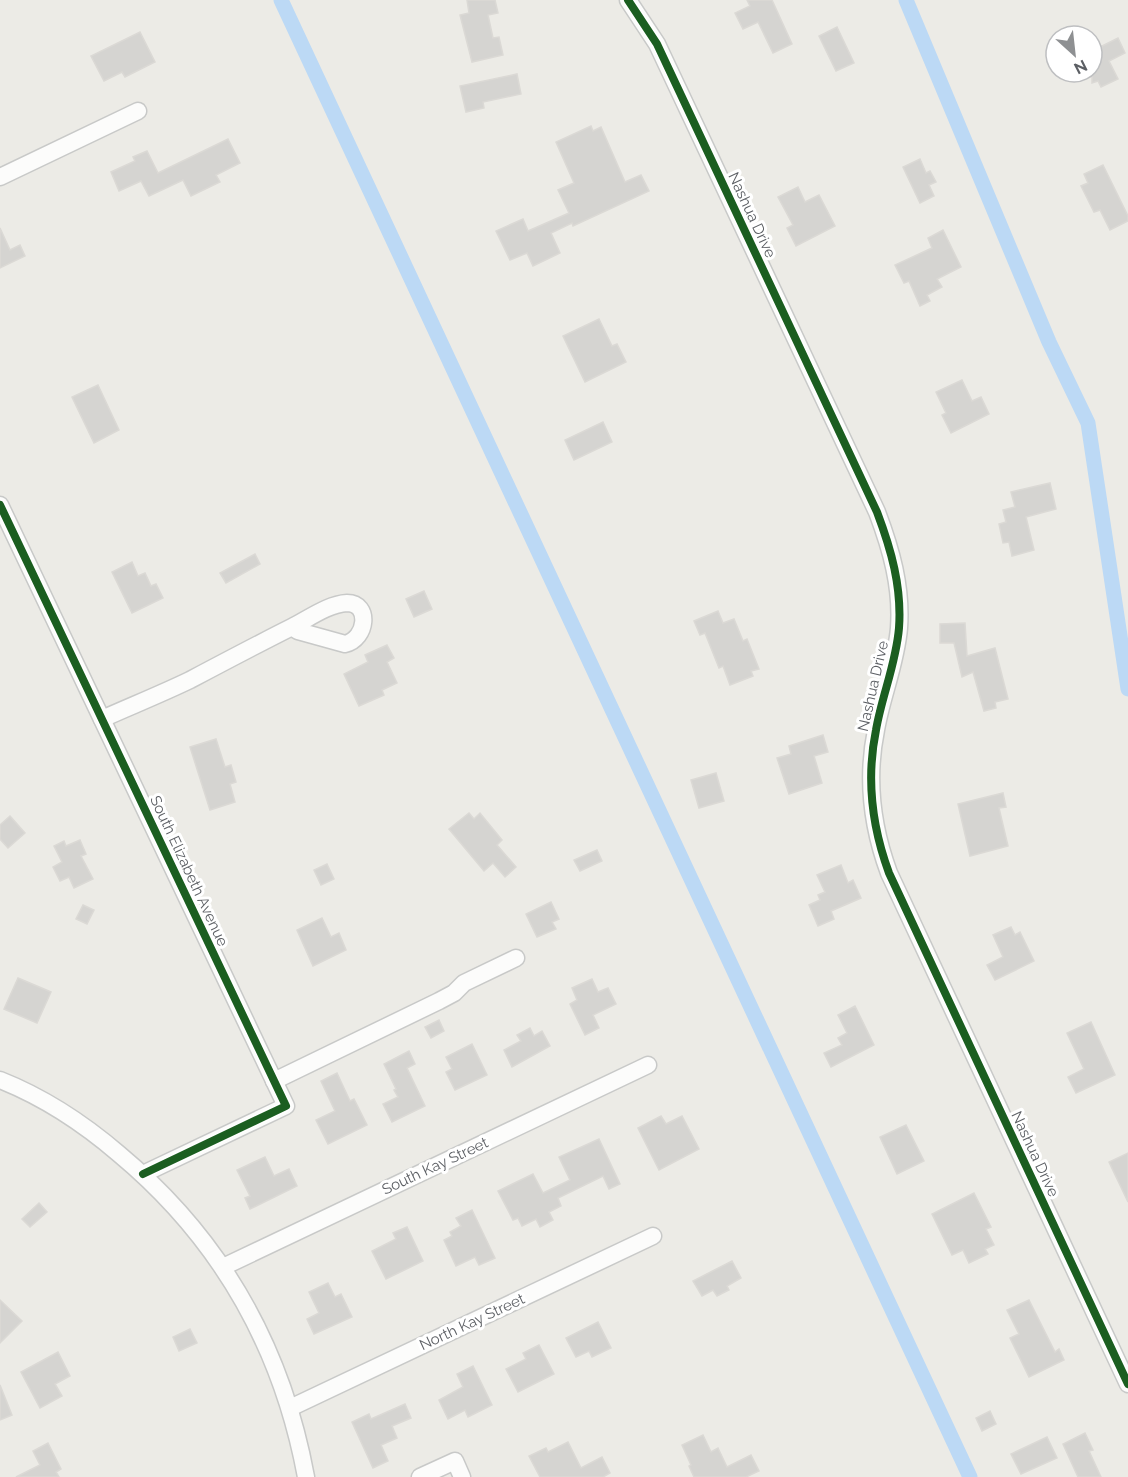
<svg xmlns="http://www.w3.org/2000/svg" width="1128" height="1477" font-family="Raleway,sans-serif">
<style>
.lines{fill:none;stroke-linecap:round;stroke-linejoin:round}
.canal{stroke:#bcd9f5;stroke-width:15}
.building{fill:#d5d4d1;stroke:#dbd9d5;stroke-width:1.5}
.minor-casing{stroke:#c8c9c8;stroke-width:19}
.minor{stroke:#fcfcfb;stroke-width:16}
.cycleway-casing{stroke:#fff;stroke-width:11}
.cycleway{stroke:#1b5e20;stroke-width:8}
.labels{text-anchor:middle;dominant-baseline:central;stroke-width:6;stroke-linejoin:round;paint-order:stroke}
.street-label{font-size:15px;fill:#5c5f64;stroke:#fff}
</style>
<rect width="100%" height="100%" fill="#ecebe6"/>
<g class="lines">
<g class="canal">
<polyline points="281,0 970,1477"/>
<polyline points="906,0 1049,342 1088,423 1128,689"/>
</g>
</g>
<g class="building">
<polygon points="467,0 495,0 498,13 488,15 493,38 499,37 503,55 472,62 460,15 469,13"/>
<polygon points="747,0 772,0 792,44 773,53 758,22 743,29 735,13 750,6"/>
<polygon points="837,27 854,63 836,71 819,36"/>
<polygon points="140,32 155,62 125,77 122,72 104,81 91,56"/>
<polygon points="1118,38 1125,53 1109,61 1118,79 1101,87 1098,81 1092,83 1092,51"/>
<polygon points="517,74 521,94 483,102 484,108 466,112 460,86"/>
<polygon points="591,126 593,131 601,127 625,182 641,175 649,191 573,226 572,223 551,233 560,253 533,266 527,253 510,260 496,231 523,219 528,231 569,213 558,190 574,183 556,142"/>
<polygon points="228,139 240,163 216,175 220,182 191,196 183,180 149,196 141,181 119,191 111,172 135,161 133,157 147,151 158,173"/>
<polygon points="920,159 926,173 930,171 936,182 929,185 934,196 920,203 903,167"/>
<polygon points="1103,165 1128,216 1128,221 1110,230 1100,210 1094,212 1081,186 1088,183 1084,174"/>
<polygon points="798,187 805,202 819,195 835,226 796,246 787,228 793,225 778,197"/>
<polygon points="0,228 10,250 20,245 25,256 0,268"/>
<polygon points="943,230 961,267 937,279 942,287 927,295 930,301 920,306 909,281 904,283 895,265 932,248 928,238"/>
<polygon points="599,319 612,346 617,344 626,362 585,382 563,336"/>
<polygon points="962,380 972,401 981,397 989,414 951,433 942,415 946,413 936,392"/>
<polygon points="98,385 119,430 94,443 72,397"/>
<polygon points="603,422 612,442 574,460 565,440"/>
<polygon points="1050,483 1056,509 1026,517 1034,550 1012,556 1009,542 1003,543 999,524 1006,522 1003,510 1015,507 1011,492"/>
<polygon points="255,554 260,564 226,583 220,573"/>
<polygon points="132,562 138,576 145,573 151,586 156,584 163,598 132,613 112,572"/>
<polygon points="424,591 432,609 414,617 406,599"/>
<polygon points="718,611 723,623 734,619 743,641 747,639 759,669 751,671 753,676 730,685 723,666 719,668 705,633 700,635 694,621"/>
<polygon points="965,623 967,656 995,648 1008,699 995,702 996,708 984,711 973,672 962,677 954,643 940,643 940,624"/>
<polygon points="387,645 394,658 387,662 397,683 382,690 384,695 359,706 344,674 368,662 365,655"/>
<polygon points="823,735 828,752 814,756 822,783 789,794 777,758 791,754 789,746"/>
<polygon points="216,739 225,767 231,765 236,782 230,784 235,802 210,810 190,747"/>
<polygon points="716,773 724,801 699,808 691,780"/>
<polygon points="1003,793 1006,807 999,808 1008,846 970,856 958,804"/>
<polygon points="469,813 474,819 480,813 502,840 497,845 516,867 505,877 493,863 484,871 449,829"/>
<polygon points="10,816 25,833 8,848 0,839 0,825"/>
<polygon points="80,840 86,854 81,856 93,879 74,888 69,877 60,881 53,867 62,862 54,846 64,841 66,846"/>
<polygon points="597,850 602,861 580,871 574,860"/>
<polygon points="327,864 334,879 321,885 314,870"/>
<polygon points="841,865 848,883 853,880 861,898 831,911 834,919 818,926 809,905 820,900 818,895 825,892 817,875"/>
<polygon points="551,902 559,919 552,922 556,929 537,937 526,914"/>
<polygon points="83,905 94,910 87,924 76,919"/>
<polygon points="322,918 331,937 339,933 346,950 313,966 297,930"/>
<polygon points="1011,927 1015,935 1020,932 1034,961 995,980 987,965 1003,957 993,935"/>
<polygon points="18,978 51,992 37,1023 4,1009"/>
<polygon points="592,979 598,992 608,988 616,1004 593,1015 599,1028 585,1035 570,1004 577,1000 572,988"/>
<polygon points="855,1006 874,1045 831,1067 824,1053 842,1045 838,1038 847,1033 838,1015"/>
<polygon points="439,1020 444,1031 431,1038 425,1027"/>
<polygon points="1091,1022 1115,1075 1076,1093 1068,1077 1084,1069 1067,1033"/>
<polygon points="530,1028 534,1036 542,1031 550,1046 512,1067 504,1050 521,1041 517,1035"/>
<polygon points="472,1044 487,1075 455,1090 446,1072 452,1069 446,1057"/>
<polygon points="409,1051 415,1064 407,1068 425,1106 392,1122 383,1104 398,1097 394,1090 396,1089 384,1064"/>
<polygon points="337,1073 350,1101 354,1099 367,1125 328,1144 316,1120 335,1111 321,1081"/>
<polygon points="661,1116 666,1124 682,1116 699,1149 659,1170 638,1128"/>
<polygon points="906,1125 924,1161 897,1174 880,1137"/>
<polygon points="599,1139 620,1184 609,1189 603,1176 558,1198 561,1206 549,1212 553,1220 540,1227 536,1219 522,1226 518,1218 513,1220 498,1191 533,1174 543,1193 570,1180 559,1157"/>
<polygon points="1128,1153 1128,1202 1109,1162"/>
<polygon points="265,1157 274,1176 289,1169 297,1186 250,1209 245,1198 250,1196 237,1170"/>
<polygon points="974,1193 991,1227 986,1229 994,1245 985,1249 988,1254 969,1263 963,1250 952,1255 932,1214"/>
<polygon points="39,1203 47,1212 30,1227 22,1219"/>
<polygon points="472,1210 495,1258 479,1265 475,1257 456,1266 444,1240 452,1236 450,1232 461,1226 456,1218"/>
<polygon points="407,1227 423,1261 386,1279 372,1251 396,1239 393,1233"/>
<polygon points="732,1261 741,1278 727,1286 729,1290 717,1296 713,1290 702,1296 693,1281"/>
<polygon points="328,1283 335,1297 341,1294 352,1317 314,1334 307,1319 319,1313 309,1292"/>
<polygon points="0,1300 22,1321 0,1343"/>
<polygon points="1029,1300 1055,1352 1059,1349 1064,1360 1029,1377 1010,1338 1019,1334 1007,1310"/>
<polygon points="598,1322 611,1348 592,1357 589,1351 576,1357 566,1338"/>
<polygon points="190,1329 197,1343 179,1351 173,1337"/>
<polygon points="539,1345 554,1374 518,1392 506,1369 526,1359 523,1353"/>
<polygon points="58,1352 70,1376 55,1384 62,1396 40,1408 21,1372"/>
<polygon points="473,1366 492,1405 468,1417 465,1410 448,1419 439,1400 463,1387 457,1374"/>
<polygon points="0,1385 12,1415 0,1420"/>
<polygon points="405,1404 411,1418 392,1426 397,1438 381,1445 388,1461 373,1468 352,1422 369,1414 371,1419"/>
<polygon points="990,1411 996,1424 982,1431 976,1418"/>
<polygon points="1085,1433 1093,1450 1089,1451 1101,1477 1078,1477 1063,1444"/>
<polygon points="703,1435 711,1452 718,1448 727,1467 751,1455 759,1471 746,1477 694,1477 689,1466 691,1465 682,1445"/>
<polygon points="1047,1437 1057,1458 1021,1474 1011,1454"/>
<polygon points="568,1442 581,1468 602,1457 610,1473 603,1477 540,1477 529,1456 546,1448 548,1452"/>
<polygon points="48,1443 61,1469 56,1472 59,1477 16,1477 40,1465 33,1451"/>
</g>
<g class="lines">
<g class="minor-casing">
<g id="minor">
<path d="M628,0L657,44L877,512C891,549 902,587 899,628C896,664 882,695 876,730C866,779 872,827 889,873L1128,1384"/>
<polyline points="0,177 138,111"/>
<polyline points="0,505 286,1106 143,1174"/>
<path d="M102,719C131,706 161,694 190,680C224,662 258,644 292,627C308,619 328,604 347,603C371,603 367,639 345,644L298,631L292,627"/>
<path d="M0,1080C43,1097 84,1124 119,1154C221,1239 282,1347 306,1477"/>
<polyline points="274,1081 439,1001 454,993 464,983 516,958"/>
<polyline points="223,1267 648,1065"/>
<polyline points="290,1408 653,1236"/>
<polyline points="420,1477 455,1461 462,1477"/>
</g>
</g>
<use href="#minor" class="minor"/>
<g class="cycleway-casing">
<g id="cycleway">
<path d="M628,0L657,44L877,512C891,549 902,587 899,628C896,664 882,695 876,730C866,779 872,827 889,873L1128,1384"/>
<polyline points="0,505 286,1106 143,1174"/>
</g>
</g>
<use href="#cycleway" class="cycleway"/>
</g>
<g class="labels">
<g class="street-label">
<text transform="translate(752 215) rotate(65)">Nashua Drive</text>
<text transform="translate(873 686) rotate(-77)">Nashua Drive</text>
<text transform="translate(189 871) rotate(65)">South Elizabeth Avenue</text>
<text transform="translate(1035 1154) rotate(65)">Nashua Drive</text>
<text transform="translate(435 1166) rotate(-25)">South Kay Street</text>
<text transform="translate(472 1322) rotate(-25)">North Kay Street</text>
</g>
</g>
<g transform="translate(1074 54) rotate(153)"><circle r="28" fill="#ffffff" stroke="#bebfc1" stroke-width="1.5"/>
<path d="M0-4.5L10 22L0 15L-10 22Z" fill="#8e9092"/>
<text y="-9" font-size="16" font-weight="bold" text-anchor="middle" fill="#5c5f64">N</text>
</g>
</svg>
